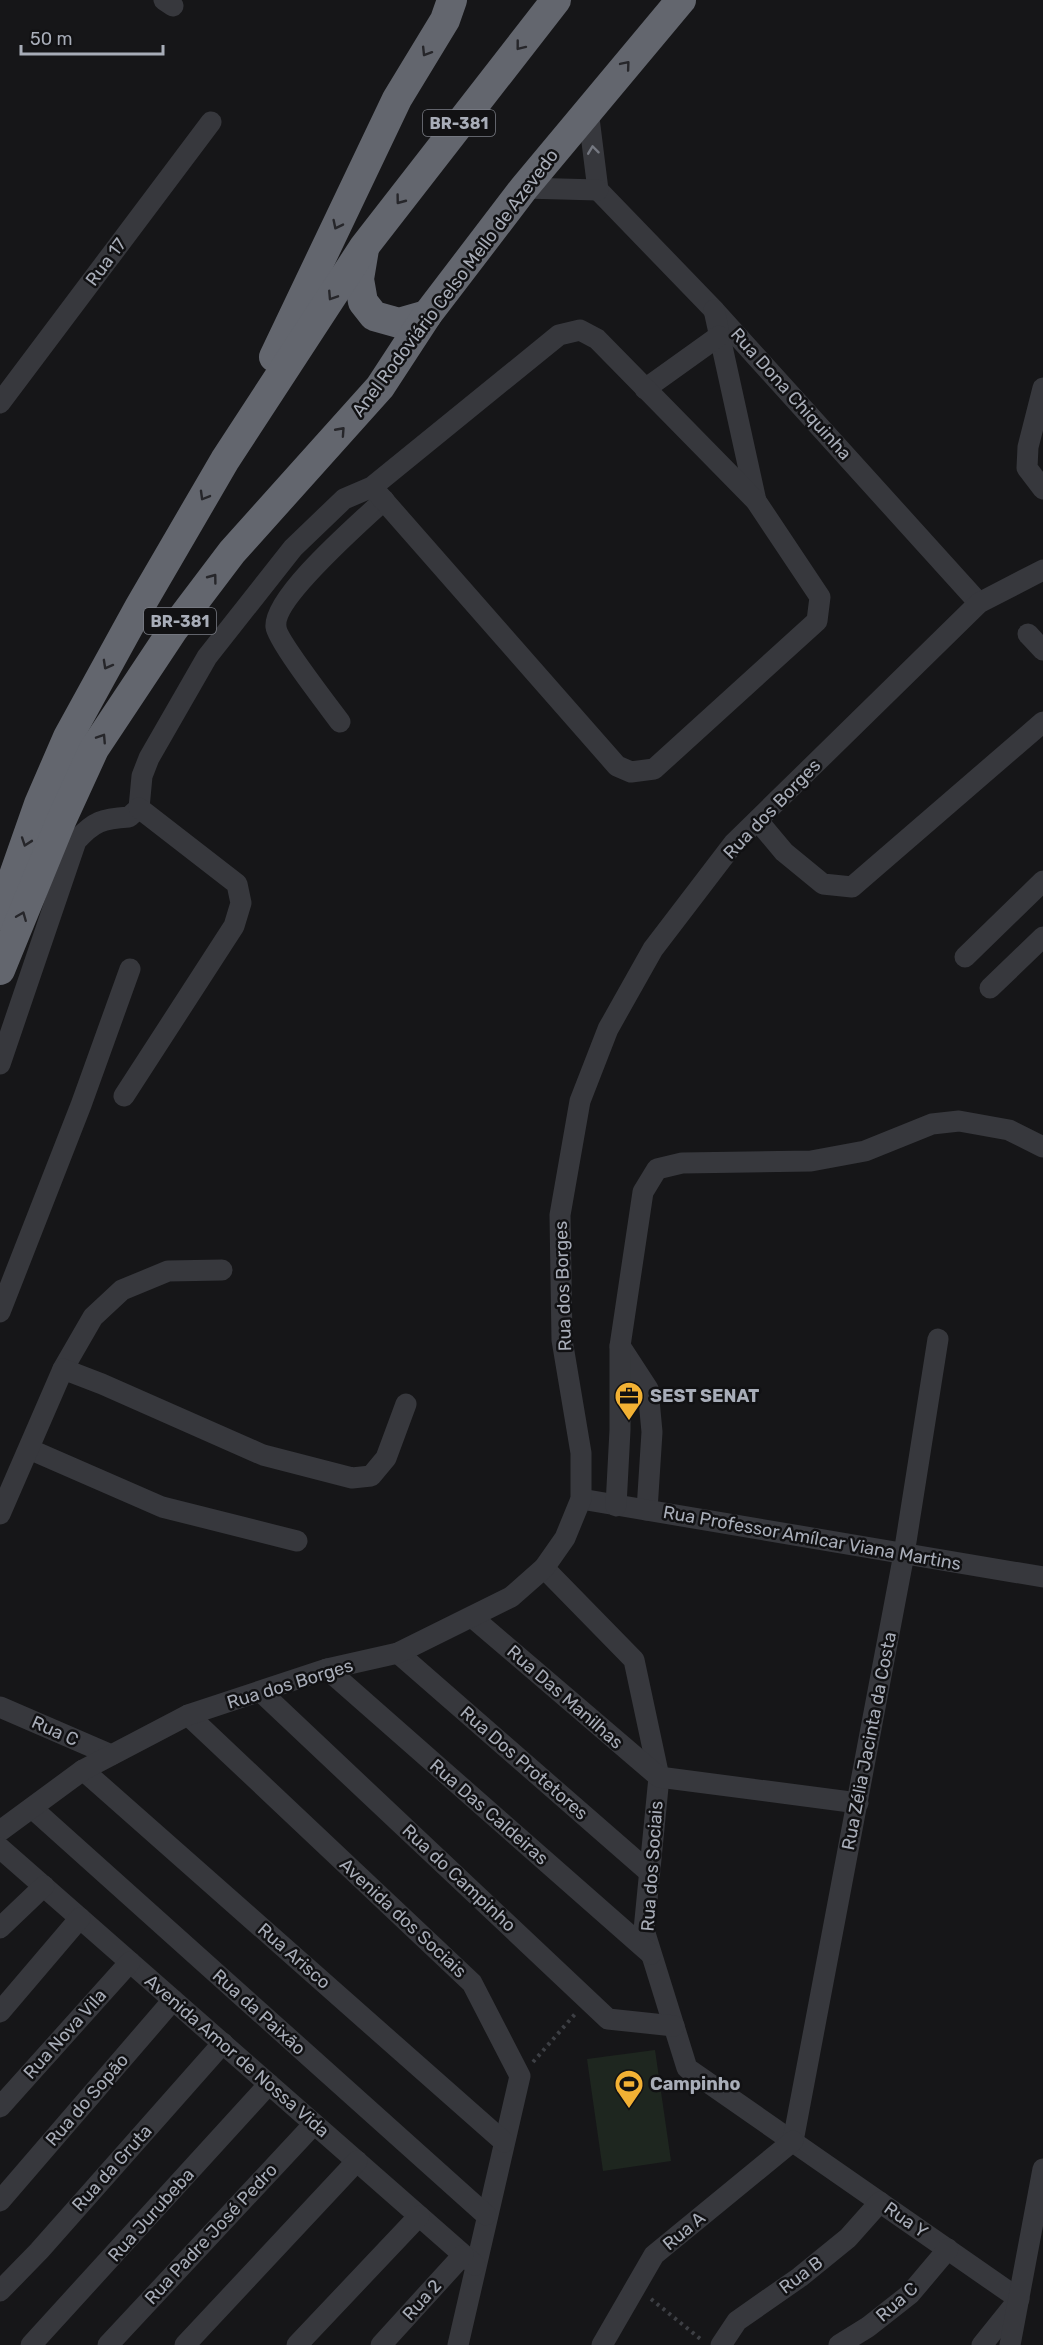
<svg xmlns="http://www.w3.org/2000/svg" width="1043" height="2345" font-family="Rubik,sans-serif">
<style>
.green{fill:#1e261f}
.lines{fill:none;stroke-linecap:round;stroke-linejoin:round}
.path{stroke:#3d3f44;stroke-width:4;stroke-dasharray:3 4.5;stroke-linecap:butt}
.minor{stroke:#37383d;stroke-width:21}
.highway{stroke:#63666e;stroke-width:30}
.oneway{stroke:#26262a}
.oneway2{stroke:#757881}
.labels{text-anchor:middle;dominant-baseline:central;stroke-width:5;stroke-linejoin:round;paint-order:stroke}
.shield{fill:#111113;stroke:#7b7e86;stroke-width:1.5}
.shield-label{font-size:16px;font-weight:bold;fill:#a8adb8}
.street-label{font-size:18px;fill:#a8adb8;stroke:#111113}
.poi-label{font-size:18px;font-weight:bold;fill:#a8adb8;stroke:#111113;text-anchor:start}
</style>
<rect width="100%" height="100%" fill="#161618"/>
<polygon class="green" points="655,2050 671,2161 603,2171 587,2059"/>
<g class="lines">
<g class="path">
<polyline points="533,2062 576,2013"/>
<polyline points="651,2299 703,2341"/>
</g>
<g class="minor">
<polyline points="164,0 173,6"/>
<polyline points="588,110 598,190 713,309 979,603"/>
<polyline points="524,188 598,190"/>
<polyline points="714,310 756,501"/>
<polyline points="1043,388 1028,447 1027,468 1043,489"/>
<polyline points="645,389 719,336"/>
<polyline points="0,403 211,122"/>
<polyline points="1028,634 1043,650"/>
<path d="M340,722C329,707 277,640 276,627C272,598 361,522 384,500"/>
<polyline points="758,821 784,852 823,884 852,887 1043,722"/>
<polyline points="965,957 1043,881"/>
<polyline points="990,988 1043,937"/>
<path d="M0,1064L76,841C94,821 102,819 129,817L139,808L142,776L149,758L207,657L293,548L344,499L372,487L559,335L580,330L597,339L756,501L820,597L817,621L654,769L631,772L617,766L372,487"/>
<polyline points="124,1096 234,926 241,903 237,884 139,808"/>
<polyline points="0,1312 81,1105 130,969"/>
<polyline points="620,1346 648,1389 652,1432 647,1510"/>
<polyline points="63,1369 93,1317 122,1290 168,1271 222,1270"/>
<polyline points="29,1449 162,1507 297,1541"/>
<polyline points="581,1499 1043,1577"/>
<polyline points="616,1506 620,1430 620,1346 643,1192 657,1169 682,1163 811,1161 865,1151 932,1124 959,1121 1009,1130 1043,1147"/>
<polyline points="0,1514 63,1369 102,1384 263,1455 352,1478 371,1476 386,1458 406,1404"/>
<polyline points="544,1568 634,1660 659,1777 644,1930 687,2068 1019,2299 982,2345"/>
<polyline points="472,1617 659,1777 858,1803"/>
<polyline points="398,1653 649,1872"/>
<polyline points="327,1669 651,1954"/>
<polyline points="261,1692 608,2019 674,2026"/>
<polyline points="0,1707 111,1755"/>
<polyline points="188,1715 472,1983 520,2076 458,2345"/>
<polyline points="83,1770 504,2142"/>
<polyline points="32,1808 486,2215"/>
<polyline points="0,1831 83,1770 188,1715 327,1669 398,1653 511,1597 544,1568 565,1538 581,1499 581,1453 562,1340 560,1215 580,1101 608,1029 653,949 734,843 979,603 1043,570"/>
<polyline points="0,1848 475,2265"/>
<polyline points="0,1928 44,1886"/>
<polyline points="0,2012 80,1918"/>
<polyline points="0,2107 130,1962"/>
<polyline points="793,2141 904,1554 938,1339"/>
<polyline points="0,2201 173,2000"/>
<polyline points="0,2291 39,2251 223,2043"/>
<polyline points="31,2345 269,2084"/>
<polyline points="108,2345 314,2124"/>
<polyline points="185,2345 357,2161"/>
<polyline points="297,2345 419,2216"/>
<polyline points="381,2345 463,2255"/>
<polyline points="602,2345 654,2255 793,2141"/>
<polyline points="721,2345 737,2321 800,2277 848,2238 880,2202"/>
<polyline points="839,2345 868,2327 910,2294 948,2249"/>
<polyline points="1010,2345 1043,2169"/>
</g>
<g class="highway">
<polyline points="364,249 359,279 363,302 374,316 399,323 427,315"/>
<polyline points="274,357 397,99 445,20 452,0"/>
<polyline points="0,915 39,804 68,737 140,606 225,460 364,247 556,0"/>
<polyline points="0,970 61,821 94,749 173,630 232,552 380,387 427,315 524,188 681,0"/>
</g>
</g>
<defs><path id="oneway-chevron" d="M-2-3.5L2.5 0L-2 3.5" fill="none" stroke-width="1.6" stroke-linecap="round" stroke-linejoin="round" transform="scale(1.5)"/></defs>
<g class="oneway">
<use href="#oneway-chevron" transform="translate(520 46) rotate(128)"/>
<use href="#oneway-chevron" transform="translate(426 52) rotate(122)"/>
<use href="#oneway-chevron" transform="translate(626 65) rotate(-50)"/>
<use href="#oneway-chevron" transform="translate(400 200) rotate(127)"/>
<use href="#oneway-chevron" transform="translate(337 225) rotate(116)"/>
<use href="#oneway-chevron" transform="translate(332 296) rotate(123)"/>
<use href="#oneway-chevron" transform="translate(341 431) rotate(-48)"/>
<use href="#oneway-chevron" transform="translate(204 496) rotate(120)"/>
<use href="#oneway-chevron" transform="translate(213 578) rotate(-53)"/>
<use href="#oneway-chevron" transform="translate(107 665) rotate(119)"/>
<use href="#oneway-chevron" transform="translate(102 738) rotate(-57)"/>
<use href="#oneway-chevron" transform="translate(26 842) rotate(109)"/>
<use href="#oneway-chevron" transform="translate(22 916) rotate(-68)"/>
</g>
<use class="oneway2" href="#oneway-chevron" transform="translate(593 150) rotate(-97)"/>
<defs>
<g id="office-pin" transform="scale(1.5)"><path d="M0 17L-7.5 6A9.5 9.5 0 1 1 7.5 6Z" fill="#f2b134" stroke="#111113"/><path d="M-6-3h4V-5.5h4V-3h4V5H-6ZM-1-4.5V-3h2v-1.5ZM-6 0V1H6V0Z" fill="#111"/></g>
<g id="stadium-pin" transform="scale(1.5)"><path d="M0 17L-7.5 6A9.5 9.5 0 1 1 7.5 6Z" fill="#f2b134" stroke="#111113"/><path d="M0-5a6.5 5 0 1 0 0 10a6.5 5 0 1 0 0-10ZM-3.5-1.8h7v3.6h-7Z" fill="#111"/></g>
</defs>
<g fill-rule="evenodd">
<use href="#office-pin" x="629" y="1396"/>
<use href="#stadium-pin" x="629" y="2084"/>
</g>
<g class="labels">
<g class="shield">
<rect x="423" y="110" width="72" height="26" rx="4.5"/>
<rect x="144" y="608" width="72" height="26" rx="4.5"/>
</g>
<g class="shield-label">
<text x="459" y="123">BR-381</text>
<text x="180" y="621">BR-381</text>
</g>
<g class="street-label">
<text transform="translate(106 262) rotate(-53)">Rua 17</text>
<text transform="translate(455 283) rotate(-53)">Anel Rodoviário Celso Mello de Azevedo</text>
<text transform="translate(791 394) rotate(48)">Rua Dona Chiquinha</text>
<text transform="translate(772 809) rotate(-46)">Rua dos Borges</text>
<text transform="translate(563 1286) rotate(-92)">Rua dos Borges</text>
<text transform="translate(812 1538) rotate(10)">Rua Professor Amílcar Viana Martins</text>
<text transform="translate(290 1684) rotate(-17)">Rua dos Borges</text>
<text transform="translate(565 1697) rotate(41)">Rua Das Manilhas</text>
<text transform="translate(55 1731) rotate(24)">Rua C</text>
<text transform="translate(869 1741) rotate(-79)">Rua Zélia Jacinta da Costa</text>
<text transform="translate(524 1763) rotate(41)">Rua Dos Protetores</text>
<text transform="translate(489 1812) rotate(41)">Rua Das Caldeiras</text>
<text transform="translate(652 1866) rotate(-86)">Rua dos Sociais</text>
<text transform="translate(459 1878) rotate(43)">Rua do Campinho</text>
<text transform="translate(403 1918) rotate(43)">Avenida dos Sociais</text>
<text transform="translate(294 1956) rotate(41)">Rua Arisco</text>
<text transform="translate(259 2012) rotate(42)">Rua da Paixão</text>
<text transform="translate(65 2034) rotate(-48)">Rua Nova Vila</text>
<text transform="translate(237 2056) rotate(41)">Avenida Amor de Nossa Vida</text>
<text transform="translate(87 2100) rotate(-49)">Rua do Sopão</text>
<text transform="translate(112 2168) rotate(-48)">Rua da Gruta</text>
<text transform="translate(151 2215) rotate(-48)">Rua Jurubeba</text>
<text transform="translate(906 2220) rotate(35)">Rua Y</text>
<text transform="translate(684 2231) rotate(-40)">Rua A</text>
<text transform="translate(211 2234) rotate(-47)">Rua Padre José Pedro</text>
<text transform="translate(801 2275) rotate(-37)">Rua B</text>
<text transform="translate(422 2300) rotate(-48)">Rua 2</text>
<text transform="translate(897 2302) rotate(-42)">Rua C</text>
</g>
<g class="poi-label">
<text x="650" y="1396">SEST SENAT</text>
<text x="650" y="2084">Campinho</text>
</g>
</g>
<path d="M21 45v9h142v-9" fill="none" stroke="#a8adb8" stroke-width="3"/>
<text x="30" y="45" font-size="18" fill="#a8adb8" stroke="#111113" stroke-width="4.5" paint-order="stroke">50 m</text>
</svg>
